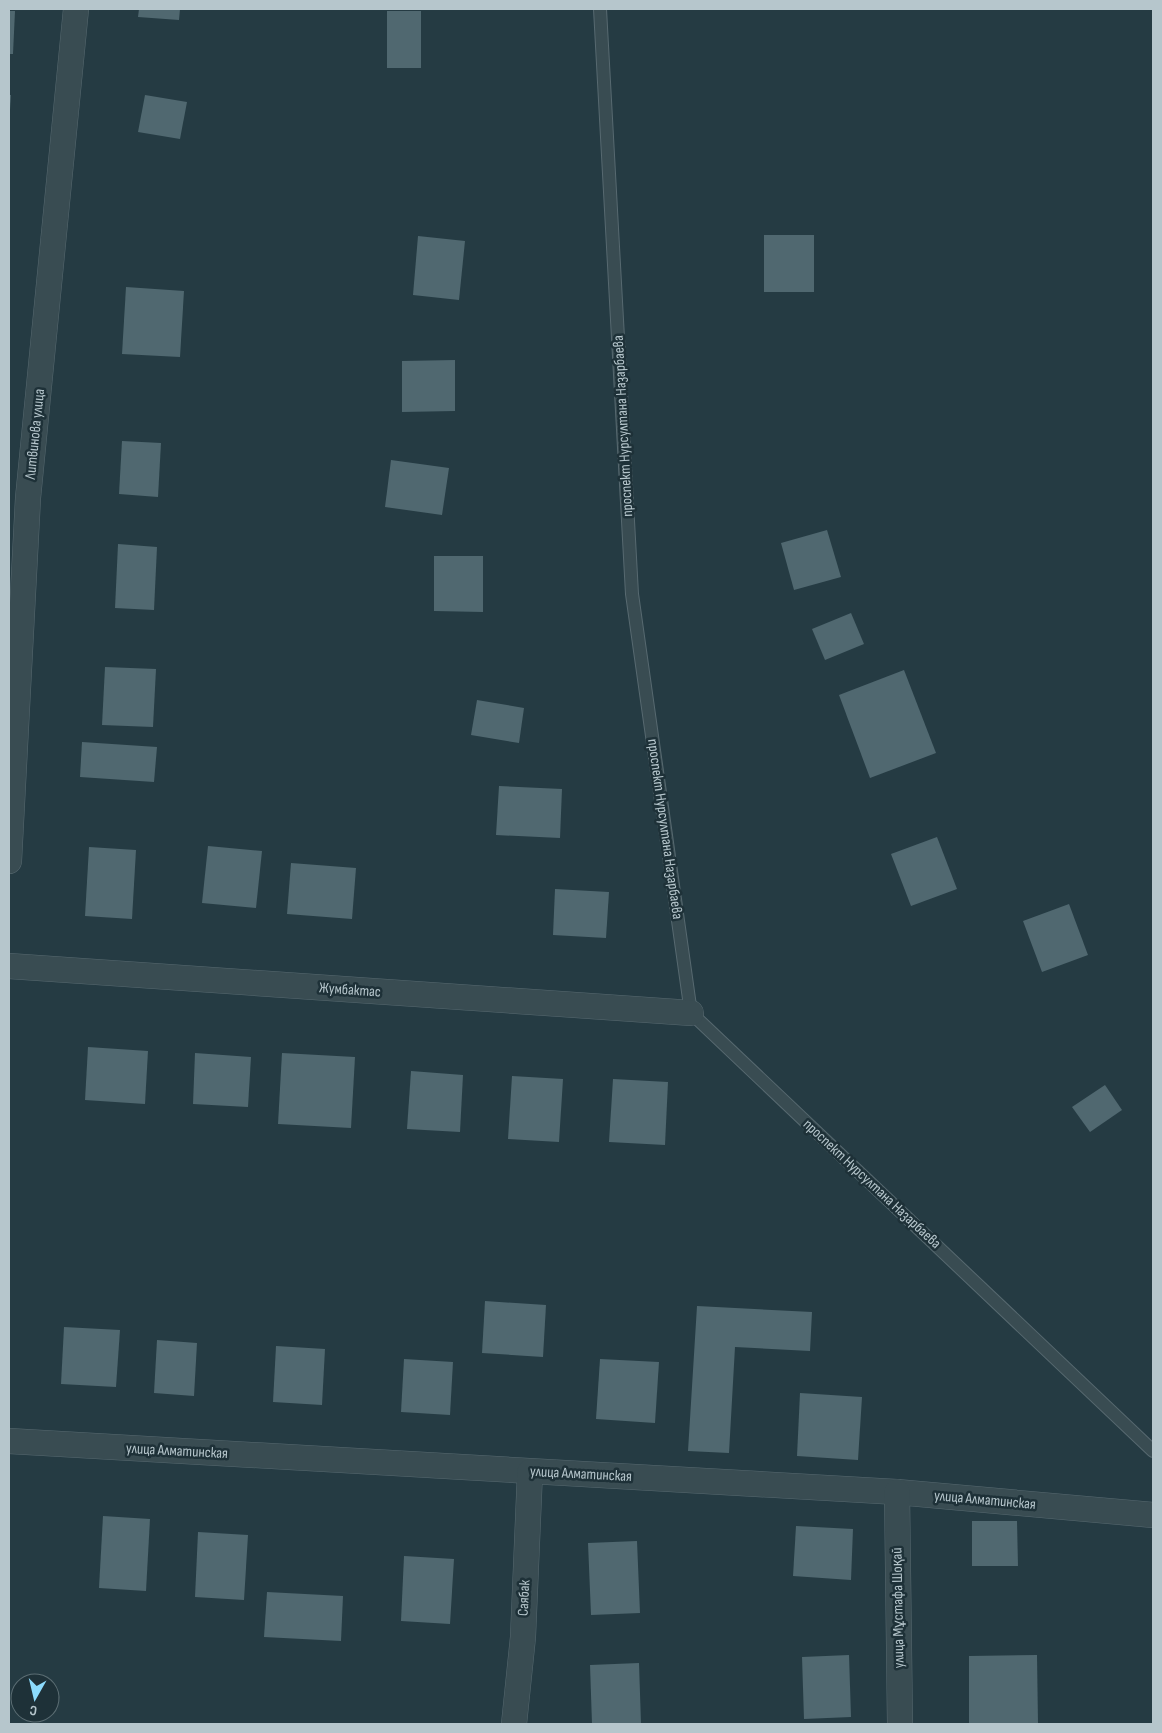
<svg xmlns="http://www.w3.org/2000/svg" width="1162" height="1733" font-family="'Sofia Sans Condensed',sans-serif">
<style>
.building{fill:#506870}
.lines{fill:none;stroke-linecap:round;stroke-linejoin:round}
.service-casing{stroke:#576970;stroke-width:14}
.minor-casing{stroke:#576970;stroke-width:26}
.service{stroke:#394c52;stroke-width:12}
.minor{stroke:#394c52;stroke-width:25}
.labels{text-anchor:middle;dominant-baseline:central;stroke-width:5;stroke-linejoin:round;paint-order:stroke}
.street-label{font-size:15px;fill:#b6c6cc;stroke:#1e3138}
</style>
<rect width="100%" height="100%" fill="#253b43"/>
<g class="building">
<polygon points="139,9 180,9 179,20 138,17"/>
<polygon points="9,11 15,11 13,54 9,54"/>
<rect x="387" y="11" width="34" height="57"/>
<polygon points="9,95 11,95 10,110 9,110"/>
<polygon points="145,95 187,102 180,139 138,132"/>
<rect x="764" y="235" width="50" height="57"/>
<polygon points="418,236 465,241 459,300 413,295"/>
<polygon points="126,287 184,291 180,357 122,354"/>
<polygon points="455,360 455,411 402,412 402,361"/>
<polygon points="122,441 161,443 158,497 119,494"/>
<polygon points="391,460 449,468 442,515 385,507"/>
<polygon points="827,530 841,577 794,590 781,543"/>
<polygon points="118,544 157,547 154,610 115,608"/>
<polygon points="434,556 483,556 483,612 434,611"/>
<polygon points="851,613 864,644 825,660 812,629"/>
<polygon points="105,667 156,669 153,727 102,725"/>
<polygon points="904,670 936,753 870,778 839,695"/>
<polygon points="477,700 524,708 519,743 471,735"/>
<polygon points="82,742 157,747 154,782 80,777"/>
<polygon points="499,786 562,789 560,838 496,835"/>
<polygon points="937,837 957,889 911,906 891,854"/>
<polygon points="208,846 262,851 256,908 202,903"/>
<polygon points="89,847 136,850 132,919 85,916"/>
<polygon points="291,863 356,868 352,919 287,914"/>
<polygon points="555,889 609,892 606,938 553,935"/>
<polygon points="1069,904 1088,955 1042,972 1023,921"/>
<polygon points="88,1047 148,1051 145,1104 85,1100"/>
<polygon points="195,1053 251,1057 248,1107 193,1104"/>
<polygon points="282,1053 355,1057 351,1128 278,1124"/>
<polygon points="411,1071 463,1075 460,1132 407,1129"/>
<polygon points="512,1076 563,1079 559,1142 508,1139"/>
<polygon points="613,1079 668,1082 665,1145 609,1142"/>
<polygon points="1105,1085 1122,1110 1090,1132 1072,1107"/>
<polygon points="485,1301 546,1305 543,1357 482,1353"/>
<polygon points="697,1306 812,1312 810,1351 735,1347 729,1453 688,1451"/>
<polygon points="64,1327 120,1330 116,1387 61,1384"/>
<polygon points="157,1340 197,1343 194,1396 154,1393"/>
<polygon points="276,1346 325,1349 322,1405 273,1402"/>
<polygon points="404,1359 453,1362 450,1415 401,1412"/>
<polygon points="600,1359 659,1362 655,1423 596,1419"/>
<polygon points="800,1393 862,1397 858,1460 797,1456"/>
<polygon points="103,1516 150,1519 146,1591 99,1588"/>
<polygon points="972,1521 1017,1521 1018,1566 972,1566"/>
<polygon points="796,1526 853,1529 851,1580 793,1576"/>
<polygon points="198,1532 248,1535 244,1600 195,1597"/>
<polygon points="637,1541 640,1613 591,1615 588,1543"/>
<polygon points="404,1556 454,1559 450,1624 401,1621"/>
<polygon points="267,1592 343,1596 341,1641 264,1637"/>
<polygon points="849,1655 851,1717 804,1719 802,1657"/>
<polygon points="1037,1655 1038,1724 969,1724 969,1656"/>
<polygon points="639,1663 641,1724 592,1724 590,1665"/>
</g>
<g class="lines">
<g class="service-casing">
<polyline id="service" points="600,9 632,594 691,1013 1153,1451"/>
</g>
<g class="minor-casing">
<g id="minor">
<polyline points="9,861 28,498 76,9"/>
<polyline points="9,966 691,1013"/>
<polyline points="9,1441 897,1492 1153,1515"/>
<polyline points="897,1492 900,1724"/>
<polyline points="514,1724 523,1637 530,1472"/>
</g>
</g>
<use href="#service" class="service"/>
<use href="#minor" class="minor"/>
</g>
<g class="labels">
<g class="street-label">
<text transform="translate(623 426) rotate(-93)">проспект Нурсултана Назарбаева</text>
<text transform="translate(35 434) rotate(-84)">Литвинова улица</text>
<text transform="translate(665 829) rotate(82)">проспект Нурсултана Назарбаева</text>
<text transform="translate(350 990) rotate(4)">Жумбактас</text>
<text transform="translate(872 1184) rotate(43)">проспект Нурсултана Назарбаева</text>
<text transform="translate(177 1451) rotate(3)">улица Алматинская</text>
<text transform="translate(581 1474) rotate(3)">улица Алматинская</text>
<text transform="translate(985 1500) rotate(5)">улица Алматинская</text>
<text transform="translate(524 1598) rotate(-87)">Саябак</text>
<text transform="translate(898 1608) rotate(-91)">улица Мұстафа Шоқай</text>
</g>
</g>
<rect width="1162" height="1733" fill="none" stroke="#b6c6cc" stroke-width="20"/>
<g transform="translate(35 1698) rotate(188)"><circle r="24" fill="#1e3138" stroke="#5b6d73"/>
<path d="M0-4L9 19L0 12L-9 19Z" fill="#8bdbfd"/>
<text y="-8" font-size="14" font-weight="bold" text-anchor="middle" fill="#b6c6cc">С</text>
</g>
</svg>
